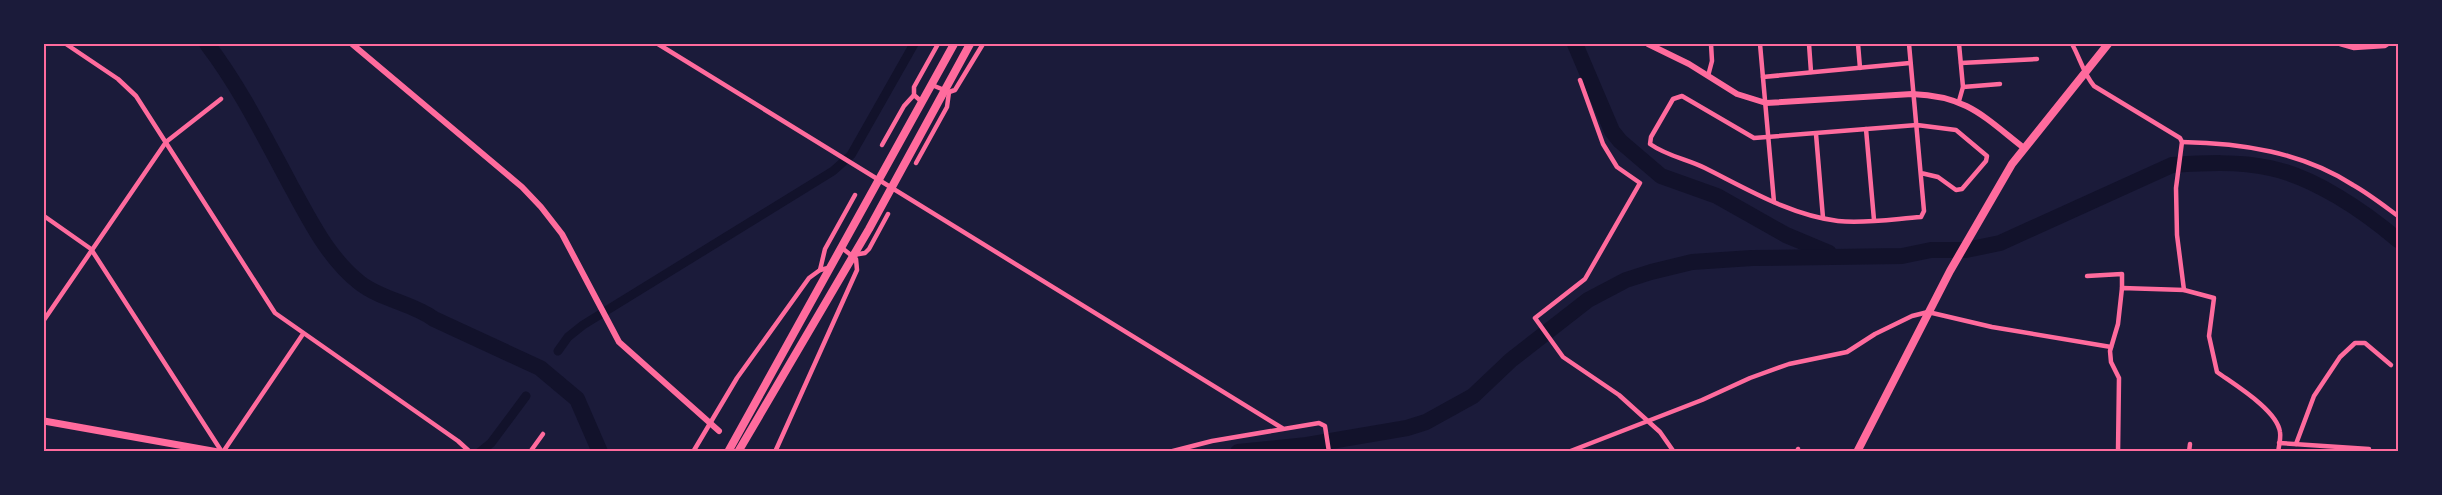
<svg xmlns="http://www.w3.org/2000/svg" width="2442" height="495" font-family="'PT Sans',sans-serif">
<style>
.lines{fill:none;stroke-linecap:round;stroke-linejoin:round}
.canal{stroke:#12122b;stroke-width:9}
.river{stroke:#12122b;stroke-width:16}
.minor{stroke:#ff6b9d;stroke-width:4.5}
.tertiary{stroke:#ff6b9d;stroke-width:6}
.secondary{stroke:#ff6b9d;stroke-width:7}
.primary{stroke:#ff6b9d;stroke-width:8}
.trunk{stroke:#ff6b9d;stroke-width:8}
.neatline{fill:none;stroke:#ff6b9d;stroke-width:2}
</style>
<rect width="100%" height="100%" fill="#1b1b3a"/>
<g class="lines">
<g class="canal">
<polyline points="558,351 568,337 583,325 833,171 851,155 914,44"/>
<polyline points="480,452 491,443 526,396"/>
</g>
<g class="river">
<path d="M207,44C240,87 265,138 291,186C310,220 328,258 360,283C382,300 412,303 434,319L540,368L577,399L600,452"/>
<polyline points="1575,44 1612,131 1620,141 1661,176 1717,196 1786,235 1829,253"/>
<path d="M1238,452L1307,445L1407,428L1426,422L1473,396L1511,360L1588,300L1626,280L1651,272L1692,262L1752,258L1902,256L1931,250H1966L2000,243L2172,165C2204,163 2238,161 2270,168C2314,177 2364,211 2398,240"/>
</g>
<g class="minor">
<polyline points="66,44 118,79 136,96 275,313 458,441 469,451"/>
<polyline points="658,44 1282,428"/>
<polyline points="1760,44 1774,202"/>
<polyline points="1809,44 1811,72"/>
<polyline points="1858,44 1860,68"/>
<path d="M1909,44L1924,211L1921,217C1894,219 1864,224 1838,221C1790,215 1747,189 1705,168C1686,159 1667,156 1650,144L1651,137L1673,99L1682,96L1754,138L1917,125L1956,130L1987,156L1986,161L1962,189L1956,190L1938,177L1921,173"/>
<path d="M2072,44C2080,58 2083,73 2094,86L2180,138L2182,142L2176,188L2177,235L2184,290"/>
<polyline points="2340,44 2354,48 2385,46 2388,44"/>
<polyline points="1961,63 2037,59"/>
<polyline points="1708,76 1712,61 1711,44"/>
<polyline points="1763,77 1910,63"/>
<polyline points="1580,80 1603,144 1617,167 1640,183 1585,279 1535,318 1563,357 1619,395 1660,432 1674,452"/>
<polyline points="932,85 949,92 955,90 983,44"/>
<polyline points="1963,87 2000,84"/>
<polyline points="1959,101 1963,87 1959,44"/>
<polyline points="922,102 914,95 914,87 938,44"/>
<polyline points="1866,129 1874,220"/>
<polyline points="1816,134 1823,218"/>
<path d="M2182,142C2241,143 2302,152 2353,185C2369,194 2383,205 2398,216"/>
<polyline points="882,145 904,106 914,95"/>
<polyline points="916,163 947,107 949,92"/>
<polyline points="44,216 91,249 222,452"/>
<polyline points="853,255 865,253 869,249 888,214"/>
<polyline points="820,270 825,249 855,195"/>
<polyline points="2087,276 2122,274 2122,288"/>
<polyline points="44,320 166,142 221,99"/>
<polyline points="2279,443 2369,449"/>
<polyline points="2296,444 2314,396 2340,357 2355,343 2365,343 2391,365"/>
<polyline points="223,452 303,334"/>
<polyline points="530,452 543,434"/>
<polyline points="693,452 737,378 809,278 820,270 828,268"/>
<polyline points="775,452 857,270 856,259 842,248"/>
<polyline points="1169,452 1212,441 1319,423 1325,426 1329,452"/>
<polyline points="1568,452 1702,400 1750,378 1789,364 1847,352 1875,334 1912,316 1928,312 1992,327 2111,347"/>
<polyline points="1797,452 1798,449"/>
<path d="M2118,452L2119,378L2111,362L2110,351L2118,324L2122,288L2184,290L2214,298L2209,336L2217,372C2235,385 2277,410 2280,432C2281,438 2279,446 2278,452"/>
<polyline points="2189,452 2190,444"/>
</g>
<g class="tertiary">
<polyline points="352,44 522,187 541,207 562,234 619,342 719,431"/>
<path d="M1648,44L1689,64L1737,94L1766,103L1912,94C1967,96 1983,116 2024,148"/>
</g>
<polyline class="secondary" points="44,421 218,452"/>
<polyline class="primary" points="1857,452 1950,271 2012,164 2108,44"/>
<g class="trunk">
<polyline points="728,452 954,44"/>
<polyline points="738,452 869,229 970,44"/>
</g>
</g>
<rect width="2442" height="495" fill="none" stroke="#1b1b3a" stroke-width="90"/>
<rect x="45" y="45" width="2352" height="405" class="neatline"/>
</svg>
